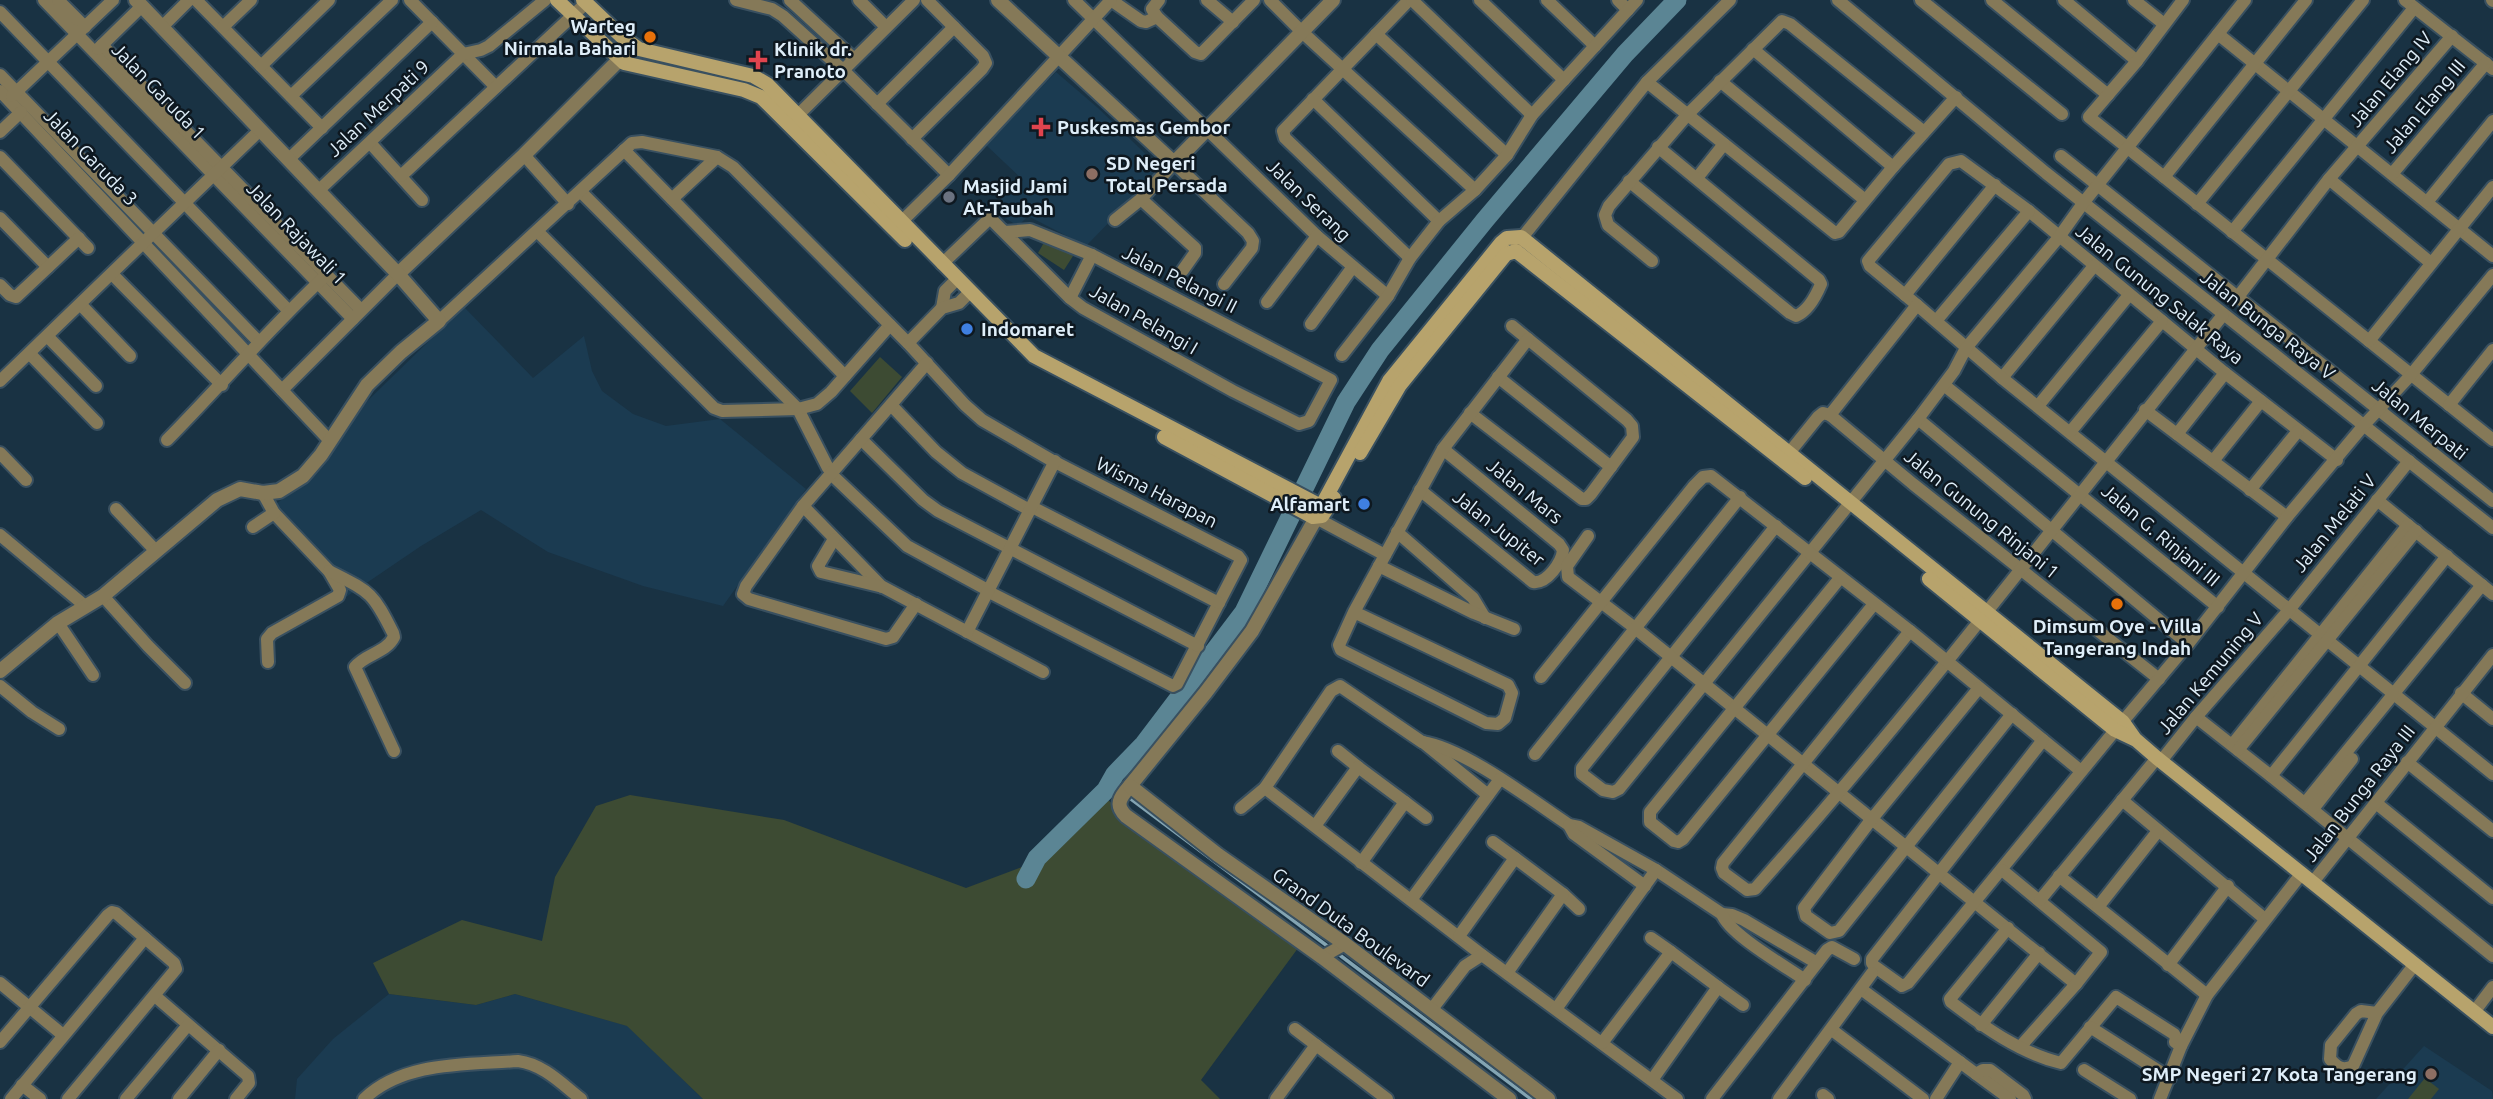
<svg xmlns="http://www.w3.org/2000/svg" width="2493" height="1099" font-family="Ubuntu,sans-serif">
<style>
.built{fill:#1b3b51}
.green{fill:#3d4b33}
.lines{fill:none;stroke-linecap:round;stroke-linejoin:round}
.stream{stroke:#83a4b2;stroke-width:3.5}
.river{stroke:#5b8594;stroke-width:19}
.minor-casing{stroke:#395060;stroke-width:16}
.tertiary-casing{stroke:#395060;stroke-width:18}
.secondary-casing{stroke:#395060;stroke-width:18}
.minor{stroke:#857958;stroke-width:12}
.tertiary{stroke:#857958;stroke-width:14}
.secondary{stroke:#b7a36c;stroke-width:14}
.food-dot{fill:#e8710a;stroke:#0e1820;stroke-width:2.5}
.health-dot{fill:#e0444e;stroke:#0e1820;stroke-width:2.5}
.education-dot{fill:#8d6e63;stroke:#0e1820;stroke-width:2.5}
.worship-dot{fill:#6b7280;stroke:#0e1820;stroke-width:2.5}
.shop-dot{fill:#3f7fe0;stroke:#0e1820;stroke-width:2.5}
.labels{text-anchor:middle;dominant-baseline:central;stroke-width:5;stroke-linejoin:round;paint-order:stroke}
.poi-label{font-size:19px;font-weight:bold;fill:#dfeef9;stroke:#0e1820;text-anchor:start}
.street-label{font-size:19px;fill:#dfeef9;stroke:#0e1820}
</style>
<rect width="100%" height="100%" fill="#193243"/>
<g class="built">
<polygon points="1056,72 1098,108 1161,169 1086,246 1028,216 1018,226 990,209 1023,180 986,145"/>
<polygon points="464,307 533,378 584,336 592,371 602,391 633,414 666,426 720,419 806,489 723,606 643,586 548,552 481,510 421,546 343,599 276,504 310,478 356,412"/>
<polygon points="389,994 476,1005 515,994 628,1026 703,1099 295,1099 297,1079 333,1039"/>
<polygon points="2424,1046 2492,1091 2493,1099 2376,1099"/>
</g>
<g class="green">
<polygon points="1046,239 1073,256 1064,270 1038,253"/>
<polygon points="880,357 902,377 872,413 850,391"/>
<polygon points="1097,792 1301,944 1201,1080 1220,1099 703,1099 627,1026 515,994 476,1005 389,994 373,963 462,920 542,941 555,877 596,806 630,795 784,820 966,888 1022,867"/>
<polygon points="2425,1078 2439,1089 2431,1099 2408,1099"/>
</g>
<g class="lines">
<g class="stream">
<polyline points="1110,783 1120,791"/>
<polyline points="1127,796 1330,948"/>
<polyline points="1337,953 1531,1099"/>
</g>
<polyline class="river" points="1026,879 1037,858 1106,790 1115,774 1144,744 1244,612 1346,402 1380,350 1485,220 1625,54 1677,0"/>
<g class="minor-casing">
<g id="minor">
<polyline points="44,0 353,319"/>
<polyline points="58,0 85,27"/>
<polyline points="196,0 322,128"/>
<polyline points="410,0 496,87"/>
<polyline points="736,0 772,9 783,16 844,71 949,175"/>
<polyline points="790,0 854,59"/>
<polyline points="859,0 886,27"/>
<polyline points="1074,0 1317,236 1388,296"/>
<polyline points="1111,0 1141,21 1146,22 1157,17 1195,52 1201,54 1254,0"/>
<polyline points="1207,0 1233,22"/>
<polyline points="1270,0 1302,32 1475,190"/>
<polyline points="1409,0 1283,131 1285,138 1410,258"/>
<polyline points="1412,0 1532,115"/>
<polyline points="1480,0 1564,80"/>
<polyline points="1547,0 1595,46"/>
<polyline points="1618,0 1628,10"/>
<polyline points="1838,0 2046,173 2493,528"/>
<polyline points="1921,0 2062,114"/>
<polyline points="1992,0 2108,95"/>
<polyline points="2064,0 2137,61"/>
<polyline points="2134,0 2164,24"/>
<polyline points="2183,0 2137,61 2089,117 2493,440"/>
<polyline points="2405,0 2493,69"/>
<polyline points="2492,0 2493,1"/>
<polyline points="0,12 289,311"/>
<polyline points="1157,17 1152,9 1159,0"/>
<polyline points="162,27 189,0"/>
<polyline points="223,27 251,0"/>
<polyline points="1376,34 1507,155"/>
<polyline points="2218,34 2493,256"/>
<polyline points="102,45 361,310"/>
<polyline points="98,49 142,6"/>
<polyline points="1753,49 1893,167"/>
<polyline points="261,66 329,0"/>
<polyline points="0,75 259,342"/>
<polyline points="1720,81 1865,200"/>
<polyline points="1647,82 1835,233 1839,232 1893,167 1956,97"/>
<polyline points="0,91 330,441"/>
<polyline points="12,96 113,0"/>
<polyline points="291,96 392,0"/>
<polyline points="1313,99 1439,221"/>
<polyline points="877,104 954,27"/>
<polyline points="793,120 914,0"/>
<polyline points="0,132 21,112"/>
<polyline points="912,139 982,69 986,63 983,56 927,0"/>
<polyline points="372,145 422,200"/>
<polyline points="624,150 845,376"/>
<polyline points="524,155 568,204"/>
<polyline points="2061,156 2493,501"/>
<polyline points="0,157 88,248"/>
<polyline points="289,159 432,22"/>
<polyline points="2392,174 2486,63"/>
<polyline points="401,176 586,3"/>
<polyline points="2164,177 2306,0"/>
<polyline points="1697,178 1724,144"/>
<polyline points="2329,179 2431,263"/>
<path d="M1629,181L1790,313L1796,316C1808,311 1816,296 1821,284L1819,280L1658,147"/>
<polyline points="318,191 463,54 481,50 489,46 545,0"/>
<polyline points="581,192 798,409 828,468"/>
<polyline points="672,199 717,157"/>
<polyline points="1141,199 1195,248 1195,253 1183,270"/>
<polyline points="2428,201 2493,121"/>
<polyline points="2197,204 2363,0"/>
<polyline points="0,218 48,267"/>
<polyline points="1115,220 1141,199 1174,163 1248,233 1253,241 1252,248 1224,284"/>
<polyline points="897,226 949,175 1111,0"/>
<polyline points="538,232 714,408 722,411 798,409 817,404 831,392 890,325"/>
<polyline points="2232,232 2414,8"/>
<polyline points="1517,244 1647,82 1730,0"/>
<polyline points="1652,261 1608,225 1605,215 1609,206 1688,114 1782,21 1790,24 1924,132"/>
<polyline points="942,264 990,218 1070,298 1083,308 1233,391 1299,424 1309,421 1331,380 1092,255 1030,230 1005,232"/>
<polyline points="112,274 222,385"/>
<polyline points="0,285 10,295 16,297 79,238"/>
<polyline points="1905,295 1995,185"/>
<polyline points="1070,298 1092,255"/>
<polyline points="2237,298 2329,179 2452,36"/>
<polyline points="1267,302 1317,236"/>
<polyline points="81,305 130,356"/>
<polyline points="1917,305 1870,266 1868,261 1949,164 1961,161 2029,211 2225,373 2337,460"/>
<polyline points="942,308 945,291 957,279"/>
<polyline points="439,321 632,143 642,142 717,157 733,167 908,343 965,405 982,420 1051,460 1238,556 1241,560 1177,684 1173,686 989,592"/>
<polyline points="1936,321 2029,211"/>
<polyline points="1311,324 1352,268"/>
<polyline points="48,337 96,386"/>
<polyline points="2369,341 2493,187"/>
<polyline points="908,343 942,308 959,303 970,292"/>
<polyline points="30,354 97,423"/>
<polyline points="1342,355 1388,296 1410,258 1439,221 1475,190 1507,155 1532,115 1637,0"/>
<polyline points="1498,377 1611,467"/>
<polyline points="2002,378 2094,266"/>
<polyline points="0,381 260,130"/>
<polyline points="1944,385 2218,607"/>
<polyline points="282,390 398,274"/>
<polyline points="891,405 936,452 962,473 1026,508"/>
<polyline points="2449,405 2493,350"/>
<polyline points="2038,406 2129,295"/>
<polyline points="2145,410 2287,517"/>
<polyline points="1470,413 1582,499 1586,499 1591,494 1633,437 1632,426 1627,420 1512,326"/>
<polyline points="1830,415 1917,305 2002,378 2493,774"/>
<polyline points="1918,419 2188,644"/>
<polyline points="2071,431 2162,321"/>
<polyline points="2177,434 2225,373"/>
<polyline points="861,439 923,500 938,511 1198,646"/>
<path d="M167,440C220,386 269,329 324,277"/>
<polyline points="0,453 26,480"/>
<polyline points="1789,453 1818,417 1823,413 1830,415 1913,484 2159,679"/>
<polyline points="2213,461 2261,401"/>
<polyline points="831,474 907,546 984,588"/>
<path d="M1420,490L1533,582C1547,584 1562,562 1563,550L1559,544L1443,449"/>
<polyline points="2250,490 2298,431"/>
<polyline points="263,493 274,513 329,571 340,590 338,596 272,633 267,639 268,662"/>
<polyline points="2377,500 2493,594"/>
<polyline points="803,506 882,587"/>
<polyline points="1032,507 1219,603"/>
<polyline points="116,509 156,551"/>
<polyline points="1316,518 1385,555"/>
<polyline points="1776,526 1582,768 1582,774 1603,790 1613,792 1619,789 1918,419 1954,371 1966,348 2059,237 2084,202 2245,0"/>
<polyline points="253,527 274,513"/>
<polyline points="1397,532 1473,598 1485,618"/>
<polyline points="0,535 84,605"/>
<polyline points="1588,536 1567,566 1568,577 1635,628 2076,984"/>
<polyline points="834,539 818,566 821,572 883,587 1043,672"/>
<polyline points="1379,566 1474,613 1514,629"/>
<path d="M329,571C370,592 372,591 393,633L394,637C386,653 365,654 355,667L394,751"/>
<polyline points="1840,578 1650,812 1650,822 1674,841 1678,842 1683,839 1874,604"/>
<polyline points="103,596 148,646 185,683"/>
<polyline points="916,604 893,637 886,639 749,599 743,594 746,586 803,506 927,363"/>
<polyline points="1354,612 1508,685 1512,693 1505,718 1498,724 1486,723 1341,650 1339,645 1354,612 1443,449 1528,339"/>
<polyline points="58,623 93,675"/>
<path d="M1910,631L1723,863L1722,868L1724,873L1747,890L1755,889C1919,705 2068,507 2223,315"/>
<polyline points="967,632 1055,461"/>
<polyline points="1541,677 1694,486 1703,477 1711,476 1910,631 2081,771"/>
<polyline points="0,686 32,712 59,729"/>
<polyline points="1979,688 1871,820 1804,908 1806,916 1830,933 1839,931 2012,714"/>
<polyline points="2461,693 2493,719"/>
<polyline points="2196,717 2271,776 2493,956"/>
<polyline points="2043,740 1872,959 1872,963 1874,966 1902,986 1908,983 2108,739 2188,644 2287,517 2364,425 2410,376 2493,275"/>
<polyline points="1423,742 1488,795"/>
<polyline points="2232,745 2408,525"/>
<polyline points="2238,750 2416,531"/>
<polyline points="1338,751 1358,767"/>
<polyline points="1535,754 1740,497"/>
<polyline points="2161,761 2196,717 2289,610 2409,461"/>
<polyline points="2407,762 2493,831"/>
<polyline points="2271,776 2447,556"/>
<polyline points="1265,788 1482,955 1677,1099"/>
<polyline points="2122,800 2265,919"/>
<polyline points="1405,802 1426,818"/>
<polyline points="2305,803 2482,585"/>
<polyline points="2376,803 2493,898"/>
<path d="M1241,808L1265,788L1331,691L1340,686L1422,742C1464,748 1533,801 1569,825L1579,827L1656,870L1722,914L1732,915L1744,920L1817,963"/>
<polyline points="2313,809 2352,759"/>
<polyline points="1569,825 1574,834 1645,886"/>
<polyline points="1315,826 1358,767 1405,802 1361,863"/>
<polyline points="1493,842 1515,858"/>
<polyline points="2002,870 2101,952 2076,984 2020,1047"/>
<polyline points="2059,876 2207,995 2302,873"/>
<polyline points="2313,882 2493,655"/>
<polyline points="1563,894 1579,909"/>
<polyline points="1411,900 1500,779"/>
<polyline points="2040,900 2157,758"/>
<polyline points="2098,907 2158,831"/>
<path d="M1722,914C1729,934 1785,966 1805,980"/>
<path d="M2008,928L1950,999L1951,1002C1984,1027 2020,1053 2061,1063L2116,997L2174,1034L2176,1038L2175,1042L2181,1046"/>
<polyline points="1459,936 1515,858 1563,894 1507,973"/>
<polyline points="1651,938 1671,952"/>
<polyline points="1322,957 1345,944"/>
<polyline points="2168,965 2228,886"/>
<polyline points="0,983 63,1035"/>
<polyline points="1718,987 1743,1005"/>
<polyline points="1861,989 2010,1099"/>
<polyline points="155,996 248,1076 249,1083 236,1099"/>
<polyline points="1432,1009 1465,966 1482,955"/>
<polyline points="1556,1009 1656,870"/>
<polyline points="2474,1012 2493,987"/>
<path d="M2377,1013L2361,1011L2356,1014L2331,1045L2330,1059C2337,1067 2342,1071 2353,1066L2377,1013L2415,964"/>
<polyline points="1981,1025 2039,953"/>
<polyline points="2090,1027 2170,1078"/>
<polyline points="1295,1029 1387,1099"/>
<polyline points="1832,1030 1923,1099"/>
<polyline points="0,1042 108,915 112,912 116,913 174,963 176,969 68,1099"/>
<polyline points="1602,1043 1671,952 1718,987 1652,1080"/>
<polyline points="2084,1070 2130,1099"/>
<polyline points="1976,1074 1983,1070 1990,1070 2023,1095 2025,1099"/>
<polyline points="22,1085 40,1099"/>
<polyline points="1823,1095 1828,1099"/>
<polyline points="11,1099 145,938"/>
<polyline points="126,1099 188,1025"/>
<polyline points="179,1099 219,1050"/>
<path d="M364,1099C404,1061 466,1065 518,1061C543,1064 562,1084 581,1099"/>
<polyline points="1276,1099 1316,1045"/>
<polyline points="1712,1099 1827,950 1832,947 1854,959"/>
<polyline points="1779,1099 1872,973"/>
<polyline points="1936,1099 1960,1062"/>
<polyline points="2160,1099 2181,1046 2207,995"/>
</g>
</g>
<g class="tertiary-casing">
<g id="tertiary">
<polyline points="998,0 1174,163 1333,0"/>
<polyline points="398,274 524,155 633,46"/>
<path d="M1320,506L1316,518L1252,631L1206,692L1125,792C1118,801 1117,807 1126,816L1322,957L1509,1099"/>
<polyline points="0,671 58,623 103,596 217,500 240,489 263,493 279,491 303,476 321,455 367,385 401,352 439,321 398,274 136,0"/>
<polyline points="1130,786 1218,855 1345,944 1548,1099"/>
</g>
</g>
<g class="secondary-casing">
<g id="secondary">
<polyline points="557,0 624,63 744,90 761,97 905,240"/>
<polyline points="583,0 622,37 639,49 753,76 767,84 1034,356 1317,504 1323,503 1389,381 1501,243 1507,238 1521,237 2123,722 2135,739 2157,758 2493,1027"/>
<polyline points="1164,437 1313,517 1322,516 1334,498"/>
<polyline points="1360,453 1400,385 1506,254 1516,251 1805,478"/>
<polyline points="1929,579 2115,730 2134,739"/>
</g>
</g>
<use href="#minor" class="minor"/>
<use href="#tertiary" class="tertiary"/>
<use href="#secondary" class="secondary"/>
</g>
<g class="food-dot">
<circle cx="650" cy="37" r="7"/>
<circle cx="2117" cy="604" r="7"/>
</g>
<g class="health-dot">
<path d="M754.5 49.5h7v7h7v7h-7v7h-7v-7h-7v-7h7z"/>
<path d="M1037.5 116.5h7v7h7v7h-7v7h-7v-7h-7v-7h7z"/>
</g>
<g class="education-dot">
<circle cx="1092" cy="174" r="7"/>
<circle cx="2431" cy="1074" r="7"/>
</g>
<circle class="worship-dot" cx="949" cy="197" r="7"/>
<g class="shop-dot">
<circle cx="967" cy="329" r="7"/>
<circle cx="1364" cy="504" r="7"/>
</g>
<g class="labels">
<g class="poi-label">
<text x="636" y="26" text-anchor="end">Warteg<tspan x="636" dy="22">Nirmala Bahari</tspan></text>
<text x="774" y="49">Klinik dr.<tspan x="774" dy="22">Pranoto</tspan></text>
<text x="1057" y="127">Puskesmas Gembor</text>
<text x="1106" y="163">SD Negeri<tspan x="1106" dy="22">Total Persada</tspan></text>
<text x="963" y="186">Masjid Jami<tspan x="963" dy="22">At-Taubah</tspan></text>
<text x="981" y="329">Indomaret</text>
<text x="1350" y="504" text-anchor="end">Alfamart</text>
<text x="2117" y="626" text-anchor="middle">Dimsum Oye - Villa<tspan x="2117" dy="22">Tangerang Indah</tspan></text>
<text x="2417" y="1074" text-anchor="end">SMP Negeri 27 Kota Tangerang</text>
</g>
<g class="street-label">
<text transform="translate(2390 79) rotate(-50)">Jalan Elang IV</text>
<text transform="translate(159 91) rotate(46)">Jalan Garuda 1</text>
<text transform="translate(2424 106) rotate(-50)">Jalan Elang III</text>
<text transform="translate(378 108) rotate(-43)">Jalan Merpati 9</text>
<text transform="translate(91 157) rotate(46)">Jalan Garuda 3</text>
<text transform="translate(1309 200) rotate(44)">Jalan Serang</text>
<text transform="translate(297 233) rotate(46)">Jalan Rajawali 1</text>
<text transform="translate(1180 279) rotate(27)">Jalan Pelangi II</text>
<text transform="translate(2160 294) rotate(39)">Jalan Gunung Salak Raya</text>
<text transform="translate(1144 319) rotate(30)">Jalan Pelangi I</text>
<text transform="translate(2268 325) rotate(38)">Jalan Bunga Raya V</text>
<text transform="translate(2420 419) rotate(39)">Jalan Merpati</text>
<text transform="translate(1525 491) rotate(39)">Jalan Mars</text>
<text transform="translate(1157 492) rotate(27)">Wisma Harapan</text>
<text transform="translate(1982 514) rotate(39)">Jalan Gunung Rinjani 1</text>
<text transform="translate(2334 523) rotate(-51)">Jalan Melati V</text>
<text transform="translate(1499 528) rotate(38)">Jalan Jupiter</text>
<text transform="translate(2161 535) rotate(40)">Jalan G. Rinjani III</text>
<text transform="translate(2210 673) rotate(-50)">Jalan Kemuning V</text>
<text transform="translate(2359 793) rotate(-52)">Jalan Bunga Raya III</text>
<text transform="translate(1351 927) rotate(36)">Grand Duta Boulevard</text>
</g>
</g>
</svg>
